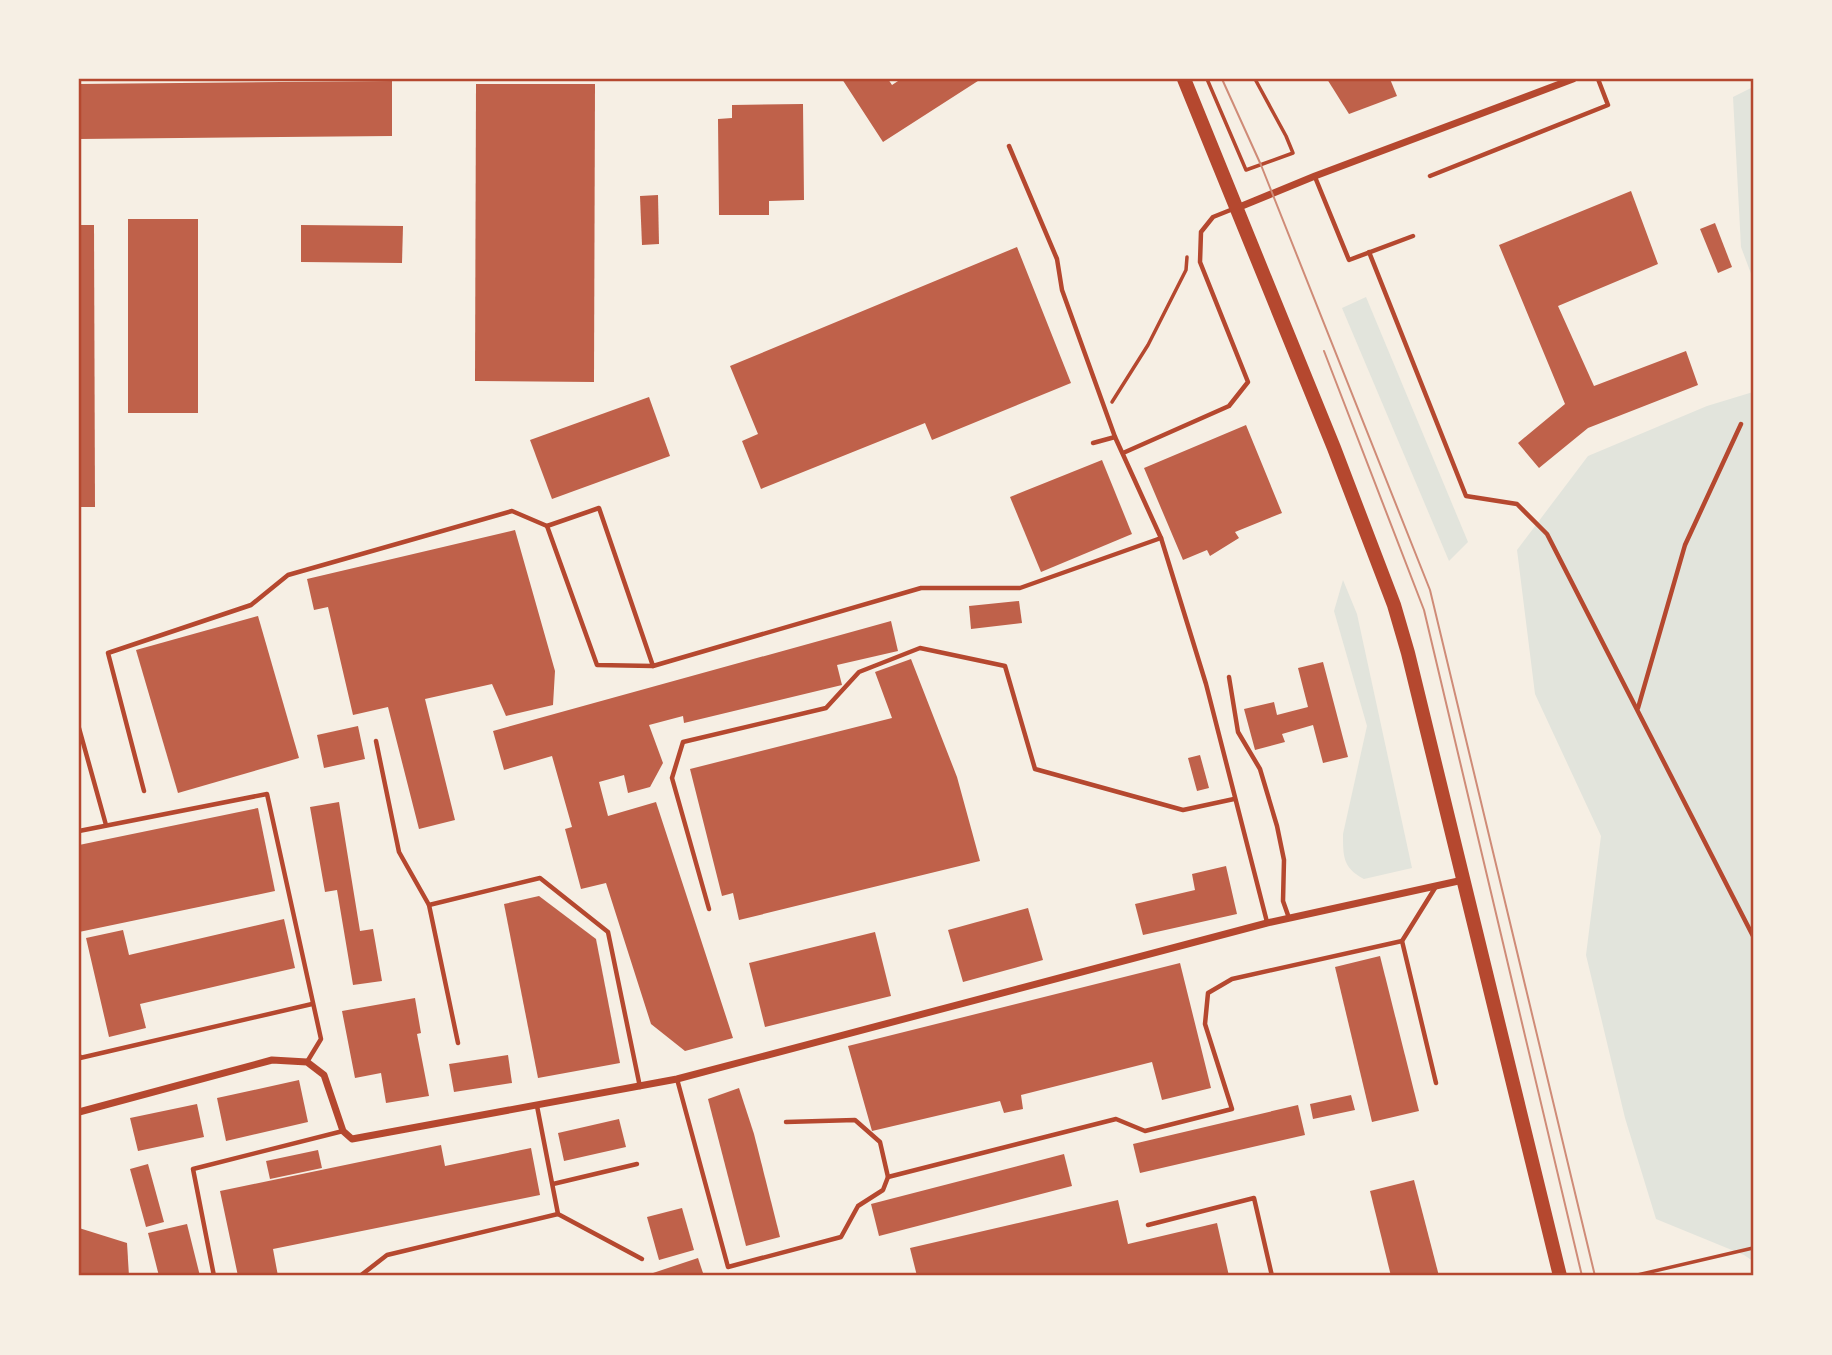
<svg xmlns="http://www.w3.org/2000/svg" width="1832" height="1355" font-family="Barlow,sans-serif">
<style>
.green{fill:#e2e4dc}
.building{fill:#bf614a}
.lines{fill:none;stroke-linecap:round;stroke-linejoin:round}
.path{stroke:#b5482f;stroke-width:3.5}
.service{stroke:#b5482f;stroke-width:4.5}
.minor{stroke:#b5482f;stroke-width:7}
.primary{stroke:#b5482f;stroke-width:14}
.tram{stroke:#cf8b77;stroke-width:2}
.neatline{fill:none;stroke:#b5482f;stroke-width:2.5}
</style>
<rect width="100%" height="100%" fill="#f6efe4"/>
<g class="green">
<polygon points="1753,87 1753,279 1741,247 1733,97"/>
<polygon points="1366,297 1468,542 1449,561 1342,308"/>
<polygon points="1753,392 1753,1261 1744,1255 1656,1219 1625,1118 1586,955 1601,836 1535,694 1517,550 1588,456 1707,406"/>
<path d="M1343,580L1357,614L1412,868L1364,879C1343,868 1343,857 1343,834L1367,726L1334,611Z"/>
</g>
<g class="building">
<polygon points="842,79 888,79 892,85 901,79 981,79 883,142"/>
<polygon points="1327,79 1390,79 1397,96 1349,114"/>
<polygon points="392,81 392,136 79,139 79,84"/>
<polygon points="476,84 595,84 594,382 475,381"/>
<polygon points="803,104 804,200 769,201 769,215 719,215 718,119 732,118 732,105"/>
<polygon points="1631,191 1658,264 1558,306 1594,386 1686,351 1698,385 1588,428 1539,468 1518,443 1565,404 1499,245"/>
<polygon points="658,195 659,244 642,245 640,196"/>
<rect x="128" y="219" width="70" height="194"/>
<polygon points="1715,223 1732,267 1718,273 1700,229"/>
<polygon points="79,225 94,225 95,507 79,507"/>
<polygon points="301,225 403,226 402,263 301,262"/>
<polygon points="1017,247 1071,383 932,440 925,423 761,489 742,441 758,434 730,366"/>
<polygon points="649,397 670,456 552,499 530,440"/>
<polygon points="1246,425 1282,513 1235,532 1239,538 1210,556 1207,550 1183,560 1144,468"/>
<polygon points="1102,460 1132,534 1041,572 1010,497"/>
<polygon points="515,530 555,671 553,705 506,716 492,684 425,699 455,820 419,829 388,707 353,715 328,607 314,610 307,579"/>
<polygon points="1019,601 1022,623 971,629 969,606"/>
<polygon points="258,616 299,758 178,793 136,650"/>
<polygon points="891,621 898,651 837,665 842,685 684,723 683,716 649,725 663,763 650,787 628,793 624,775 599,782 608,816 656,802 733,1038 685,1051 651,1024 606,883 581,889 565,829 572,827 552,756 504,770 493,731"/>
<polygon points="911,659 957,777 980,861 739,920 733,893 722,896 690,769 892,718 875,672"/>
<polygon points="1323,662 1348,757 1323,763 1313,725 1282,734 1285,742 1255,750 1244,709 1274,702 1277,715 1308,707 1298,668"/>
<polygon points="358,726 365,759 324,768 317,735"/>
<polygon points="1200,755 1209,788 1197,791 1188,758"/>
<polygon points="339,802 360,931 373,929 382,981 353,985 337,890 325,892 310,807"/>
<polygon points="258,808 275,891 79,932 79,845"/>
<polygon points="1226,866 1237,914 1143,935 1135,904 1195,890 1192,874"/>
<polygon points="539,896 596,939 620,1063 538,1078 504,904"/>
<polygon points="1028,908 1043,960 963,982 948,930"/>
<polygon points="284,919 295,968 140,1004 146,1028 109,1037 86,938 123,930 129,955"/>
<polygon points="875,932 891,996 765,1027 749,963"/>
<polygon points="1380,956 1419,1111 1372,1122 1335,967"/>
<polygon points="1180,963 1211,1088 1162,1100 1152,1062 1021,1095 1023,1109 1004,1113 1000,1101 872,1131 848,1046"/>
<polygon points="415,998 421,1033 417,1034 429,1096 386,1103 381,1073 355,1078 342,1011"/>
<polygon points="508,1055 512,1083 454,1092 449,1064"/>
<polygon points="299,1080 308,1122 226,1141 217,1098"/>
<polygon points="739,1088 754,1134 780,1237 746,1246 708,1099"/>
<polygon points="1351,1095 1355,1110 1313,1119 1310,1104"/>
<polygon points="197,1104 204,1137 138,1151 130,1118"/>
<polygon points="1298,1105 1305,1135 1140,1173 1133,1144"/>
<polygon points="619,1119 626,1147 564,1161 558,1133"/>
<polygon points="441,1145 445,1166 531,1148 540,1195 273,1249 278,1276 238,1276 220,1191"/>
<polygon points="318,1150 322,1168 270,1179 266,1161"/>
<polygon points="1064,1154 1072,1186 879,1236 871,1204"/>
<polygon points="148,1164 164,1222 146,1227 130,1169"/>
<polygon points="1414,1180 1439,1276 1391,1276 1370,1191"/>
<polygon points="1118,1200 1128,1244 1217,1223 1229,1276 917,1276 910,1248"/>
<polygon points="682,1208 694,1250 659,1260 647,1217"/>
<polygon points="187,1224 200,1276 159,1276 148,1233"/>
<polygon points="79,1228 127,1243 129,1276 79,1276"/>
<polygon points="698,1258 704,1276 644,1276"/>
</g>
<g class="lines">
<g class="path">
<polyline points="1207,79 1246,170 1293,153 1286,136 1255,79"/>
<polyline points="1112,402 1148,345 1186,270 1187,257"/>
<polyline points="1633,1276 1753,1248"/>
</g>
<g class="service">
<polyline points="1009,146 1057,259 1062,290 1115,437 1161,538 1206,684 1267,922"/>
<polyline points="1430,176 1608,105 1598,79"/>
<polyline points="1315,177 1349,260 1413,236"/>
<polyline points="1369,252 1466,496 1517,504 1547,534 1753,936"/>
<polyline points="1093,443 1115,437"/>
<polyline points="1123,453 1229,406 1248,382 1200,262 1201,232 1213,217 1233,209"/>
<polyline points="547,526 597,665 653,666"/>
<polyline points="1229,677 1238,732 1260,769 1277,826 1284,860 1283,901 1289,918"/>
<polyline points="1638,708 1685,545 1741,424"/>
<polyline points="79,728 106,825"/>
<polyline points="376,741 399,852 429,905"/>
<polyline points="144,791 108,653 251,605 288,575 512,511 547,526 599,508 653,666 921,588 1020,588 1161,538"/>
<polyline points="79,831 267,794 321,1039 307,1062"/>
<polyline points="1435,888 1402,941 1436,1083"/>
<polyline points="709,909 672,778 683,742 826,708 859,672 920,648 1005,666 1035,769 1183,810 1234,799"/>
<polyline points="458,1043 429,905 540,878 608,932 640,1087"/>
<polyline points="79,1055 80,1058 312,1004"/>
<polyline points="677,1079 728,1267 841,1237 858,1206 883,1190 888,1177 1116,1119 1145,1131 1232,1109 1205,1024 1208,993 1232,979 1402,941"/>
<polyline points="537,1106 558,1214 642,1259"/>
<polyline points="786,1122 855,1120 880,1142 888,1177"/>
<polyline points="553,1184 637,1164"/>
<polyline points="1148,1225 1254,1198 1272,1276"/>
<polyline points="214,1276 193,1169 343,1131"/>
<polyline points="360,1276 387,1255 558,1214"/>
</g>
<g class="minor">
<polyline points="1237,208 1315,176 1573,79"/>
<polyline points="79,1112 272,1060 307,1062 324,1075 343,1131 352,1139 677,1079 1267,923 1463,880"/>
</g>
<polyline class="primary" points="1184,79 1334,448 1394,605 1408,653 1560,1276"/>
<g class="tram">
<polyline points="1222,79 1261,165 1430,590 1595,1276"/>
<polyline points="1324,351 1424,610 1582,1276"/>
</g>
</g>
<rect width="1832" height="1355" fill="none" stroke="#f6efe4" stroke-width="161"/>
<rect x="80" y="80" width="1672" height="1194" class="neatline"/>
</svg>
